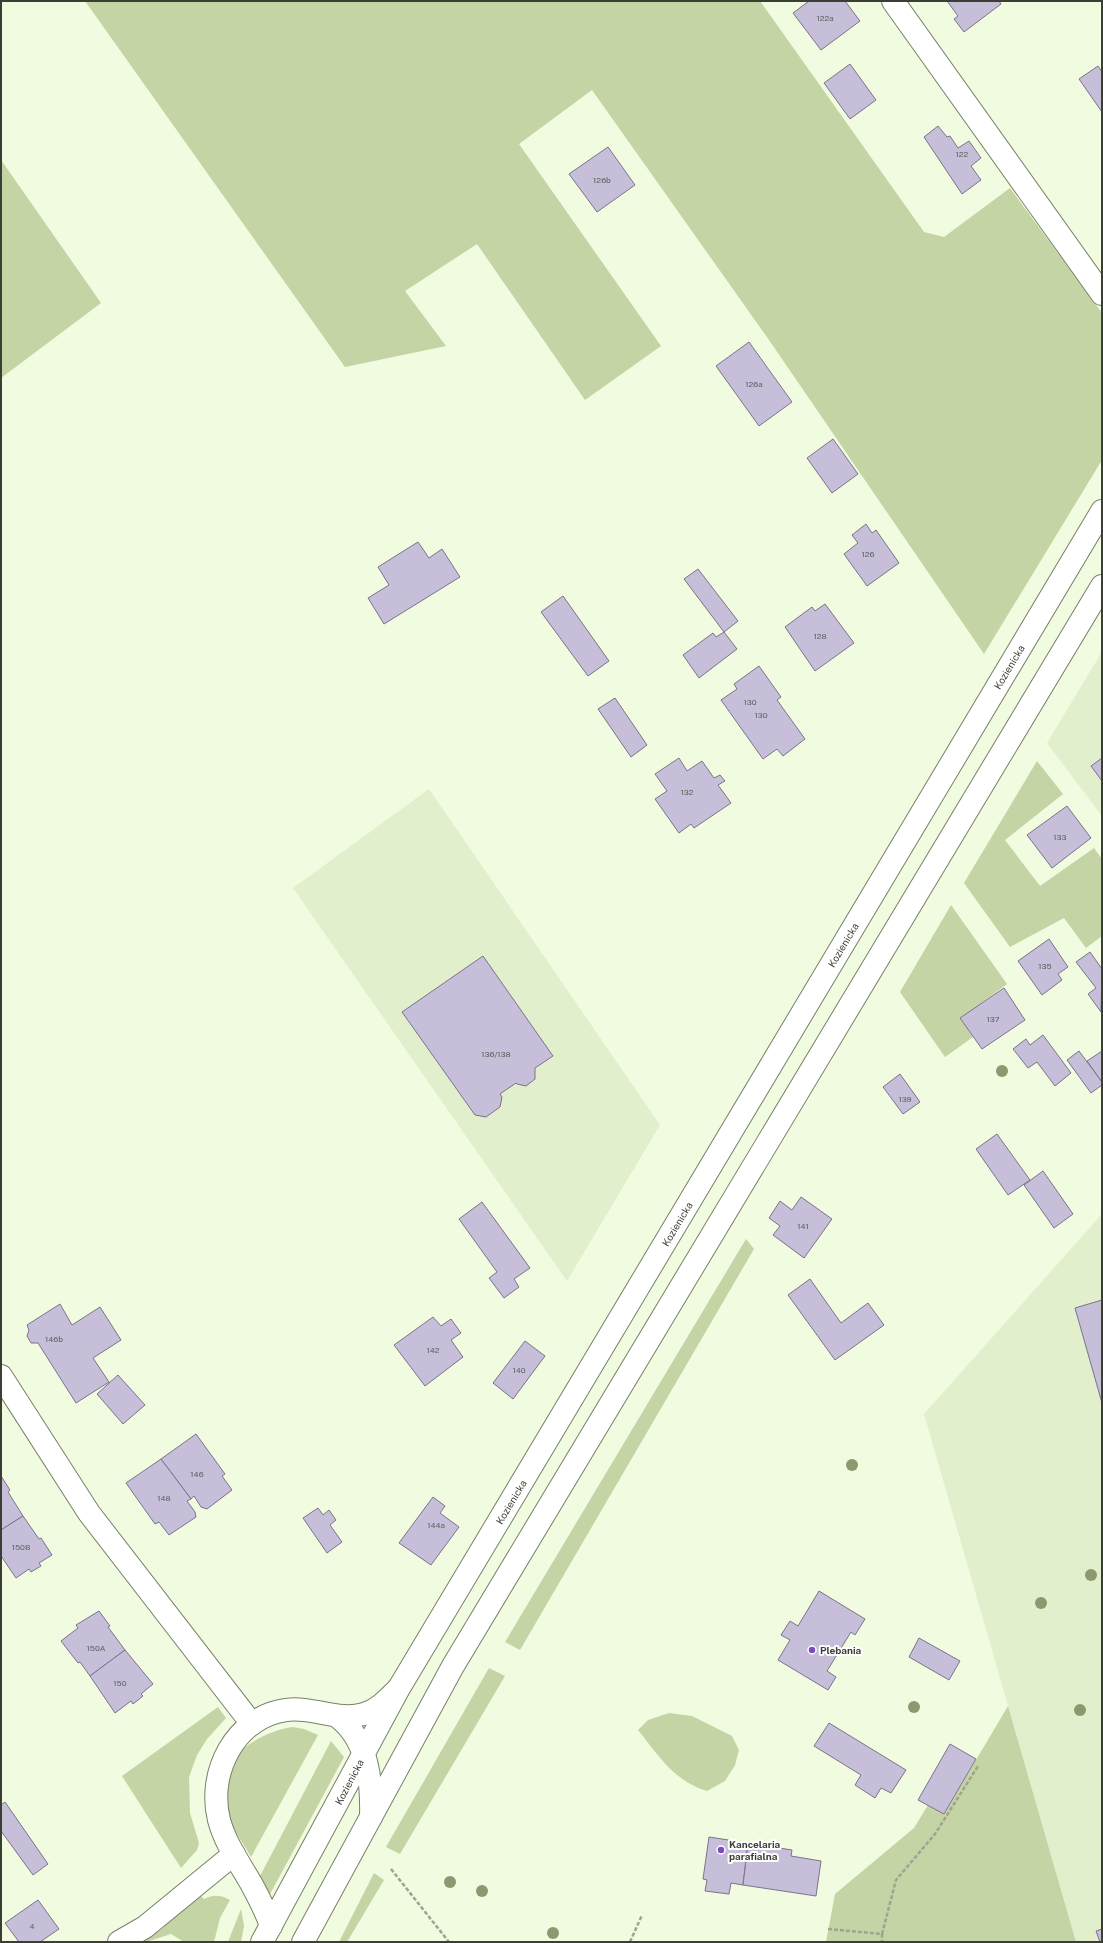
<svg xmlns="http://www.w3.org/2000/svg" width="1103" height="1943" font-family="'Public Sans',sans-serif">
<style>
.built{fill:#e2efcc}
.green{fill:#c4d4a5}
.building{fill:#c7bed9;stroke:#7b738b}
.lines{fill:none;stroke-linecap:round;stroke-linejoin:round}
.minor-casing{stroke:#788168;stroke-width:24}
.secondary-casing{stroke:#788168;stroke-width:24}
.path{stroke:#9da490;stroke-width:2.5;stroke-dasharray:4 2;stroke-linecap:butt}
.minor{stroke:#fff;stroke-width:22}
.secondary{stroke:#fff;stroke-width:22}
.tree{fill:#8c996f}
.poi-dot{fill:#7f4bc2;stroke:#fff;stroke-width:1.5}
.labels{text-anchor:middle;dominant-baseline:central;stroke-width:4;stroke-linejoin:round;paint-order:stroke}
.number-label{font-size:8px;fill:#5d5e5c}
.street-label{font-size:10px;fill:#3a3e33;stroke:#fff}
.poi-label{font-size:10px;font-weight:bold;fill:#3a3e33;stroke:#fff;text-anchor:start}
</style>
<rect width="100%" height="100%" fill="#f1fbdf"/>
<g class="built">
<polygon points="1102,652 1102,816 1047,743"/>
<polygon points="429,789 660,1125 567,1281 293,888"/>
<polygon points="1102,1214 1102,1942 1076,1942 924,1414"/>
</g>
<g class="green">
<polygon points="85,1 760,1 924,232 944,237 1010,188 1102,313 1102,460 984,654 769,340 592,90 519,144 661,346 585,400 477,244 405,291 446,346 345,367"/>
<polygon points="1,160 101,303 1,378"/>
<polygon points="1037,761 1063,794 1005,840 1040,886 1094,848 1102,859 1102,936 1086,948 1064,918 1010,947 964,883"/>
<polygon points="951,905 1007,984 961,1018 973,1037 945,1057 900,992"/>
<polygon points="746,1239 754,1249 520,1650 505,1642"/>
<polygon points="489,1668 505,1676 400,1854 386,1847"/>
<polygon points="1008,1706 1076,1942 826,1942 835,1894 914,1828 928,1805 944,1814"/>
<polygon points="218,1707 226,1718 207,1739 197,1755 189,1777 190,1813 199,1843 197,1850 181,1868 122,1776"/>
<path d="M669,1713L692,1716L732,1736L739,1750L735,1765L725,1781L707,1791C675,1782 658,1755 638,1730L648,1720Z"/>
<path d="M292,1727L304,1729L318,1735L251,1857C245,1846 228,1822 226,1811C223,1795 229,1764 240,1752C253,1739 274,1730 292,1727Z"/>
<polygon points="331,1741 344,1757 269,1896 259,1878"/>
<polygon points="374,1873 384,1880 347,1942 339,1942"/>
<path d="M198,1893L204,1899C214,1894 221,1895 230,1900L220,1918L214,1942H184L171,1934L146,1942H138L161,1930Z"/>
<polygon points="241,1909 244,1926 241,1942 228,1942"/>
</g>
<g class="building">
<polygon points="809,1 845,1 860,21 821,50 793,13"/>
<polygon points="947,1 999,1 1001,4 964,32 954,19 958,16"/>
<polygon points="850,64 876,100 850,119 824,83"/>
<polygon points="1098,66 1102,72 1102,112 1079,79"/>
<polygon points="938,126 947,137 950,136 958,148 969,141 981,158 971,166 981,180 962,194 924,137"/>
<polygon points="608,147 635,185 597,212 569,174"/>
<polygon points="749,342 792,402 759,426 716,366"/>
<polygon points="833,439 858,474 832,493 807,458"/>
<polygon points="866,524 872,533 876,530 899,563 867,586 844,554 858,543 852,535"/>
<polygon points="418,542 429,558 442,549 460,577 384,624 368,598 389,585 378,567"/>
<polygon points="698,569 738,621 724,632 684,579"/>
<polygon points="563,596 609,661 588,676 541,612"/>
<polygon points="825,604 854,643 815,671 785,627 812,607 815,611"/>
<polygon points="724,632 737,649 699,678 683,655 713,633 716,637"/>
<polygon points="759,666 781,697 777,700 805,739 783,756 777,749 763,759 721,700 737,689 734,684"/>
<polygon points="615,698 647,745 631,757 598,709"/>
<polygon points="679,758 687,771 702,761 714,778 720,775 725,781 718,785 731,803 694,828 691,824 679,833 655,799 667,791 655,774"/>
<polygon points="1102,758 1102,781 1091,766"/>
<polygon points="1067,806 1091,838 1052,868 1027,835"/>
<polygon points="1049,939 1068,967 1058,974 1062,980 1042,995 1018,961"/>
<polygon points="1090,952 1102,969 1101,1012 1088,994 1096,988 1076,962"/>
<polygon points="483,956 553,1056 535,1068 535,1079 526,1086 517,1084 516,1083 500,1094 502,1097 500,1107 486,1117 475,1115 402,1012"/>
<polygon points="1004,988 1025,1020 982,1049 960,1018"/>
<polygon points="1043,1035 1071,1073 1055,1086 1037,1062 1028,1068 1013,1049 1026,1039 1030,1045"/>
<polygon points="1079,1051 1102,1082 1102,1085 1091,1093 1067,1060"/>
<polygon points="1102,1051 1102,1082 1087,1061"/>
<polygon points="900,1074 920,1102 903,1114 883,1087"/>
<polygon points="997,1134 1030,1180 1008,1195 976,1149"/>
<polygon points="1043,1171 1073,1214 1054,1228 1024,1185"/>
<polygon points="801,1197 832,1219 804,1258 773,1235 780,1226 769,1218 780,1201 792,1210"/>
<polygon points="482,1202 530,1268 514,1279 519,1287 504,1298 489,1278 497,1272 459,1219"/>
<polygon points="810,1279 841,1323 868,1303 884,1325 835,1360 788,1295"/>
<polygon points="1102,1300 1102,1403 1075,1308"/>
<polygon points="60,1304 72,1325 100,1307 121,1340 93,1358 109,1382 76,1403 38,1343 31,1343 27,1336 29,1330 27,1325"/>
<polygon points="433,1317 441,1326 451,1319 461,1333 451,1340 463,1357 425,1386 394,1345"/>
<polygon points="525,1341 545,1356 513,1399 493,1383"/>
<polygon points="118,1375 145,1405 123,1424 97,1394"/>
<polygon points="196,1434 225,1474 222,1476 232,1490 207,1509 201,1507 194,1496 191,1499 161,1459"/>
<polygon points="161,1459 191,1499 187,1501 195,1512 196,1517 169,1535 159,1522 155,1524 126,1483"/>
<polygon points="1,1476 10,1490 8,1492 23,1516 1,1530"/>
<polygon points="433,1497 445,1506 440,1513 459,1527 431,1565 399,1543"/>
<polygon points="318,1508 323,1515 329,1510 336,1520 330,1525 342,1542 327,1553 303,1518"/>
<polygon points="23,1516 39,1539 41,1538 52,1555 39,1563 41,1566 31,1572 29,1569 16,1578 1,1556 1,1530"/>
<polygon points="819,1591 865,1619 855,1635 851,1632 827,1671 836,1677 828,1690 778,1660 790,1640 781,1635 790,1621 798,1626"/>
<polygon points="99,1611 110,1626 108,1627 125,1650 90,1676 80,1662 78,1663 61,1641 78,1628 76,1625"/>
<polygon points="919,1638 960,1661 949,1680 909,1657"/>
<polygon points="125,1650 153,1684 141,1694 143,1696 133,1704 131,1701 115,1713 90,1676"/>
<polygon points="829,1723 906,1770 891,1793 881,1788 875,1798 855,1785 861,1775 814,1746"/>
<polygon points="950,1744 976,1759 944,1814 918,1800"/>
<polygon points="5,1802 48,1864 33,1875 1,1831 1,1805"/>
<polygon points="709,1837 748,1843 743,1885 731,1883 729,1894 705,1891 707,1880 703,1879"/>
<polygon points="748,1843 792,1850 791,1856 821,1861 816,1896 743,1885"/>
<polygon points="38,1900 59,1929 40,1942 19,1942 5,1923"/>
<polygon points="1102,1929 1102,1942 1100,1942 1096,1931"/>
</g>
<g class="lines">
<g class="minor-casing">
<g id="minor">
<polyline points="893,1 1102,294"/>
<polyline points="1,1376 89,1513 252,1724"/>
<path d="M338,1717C368,1740 372,1781 371,1817"/>
<path d="M271,1926C266,1911 259,1898 252,1885C240,1864 225,1843 219,1820C207,1773 235,1717 286,1710C313,1706 338,1722 364,1714C378,1710 388,1699 398,1689"/>
<polyline points="119,1942 145,1927 234,1854"/>
</g>
</g>
<g class="secondary-casing">
<g id="secondary">
<polyline points="262,1942 399,1688 1102,511"/>
<polyline points="303,1942 453,1666 1102,586"/>
</g>
</g>
<g class="path">
<polyline points="391,1869 449,1942"/>
<polyline points="828,1929 882,1934 882,1942"/>
<polyline points="882,1934 896,1880 935,1834 978,1766"/>
<polyline points="630,1942 642,1915"/>
</g>
<use href="#minor" class="minor"/>
<use href="#secondary" class="secondary"/>
</g>
<g class="tree">
<circle cx="1002" cy="1071" r="6"/>
<circle cx="852" cy="1465" r="6"/>
<circle cx="1091" cy="1575" r="6"/>
<circle cx="1041" cy="1603" r="6"/>
<circle cx="914" cy="1707" r="6"/>
<circle cx="1080" cy="1710" r="6"/>
<circle cx="450" cy="1882" r="6"/>
<circle cx="482" cy="1891" r="6"/>
<circle cx="553" cy="1933" r="6"/>
</g>
<g class="poi-dot">
<circle cx="812" cy="1650" r="4"/>
<circle cx="721" cy="1850" r="4"/>
</g>
<g class="labels">
<g class="number-label">
<text x="825" y="18">122a</text>
<text x="962" y="154">122</text>
<text x="602" y="180">126b</text>
<text x="754" y="384">126a</text>
<text x="868" y="554">126</text>
<text x="820" y="636">128</text>
<text x="750" y="702">130</text>
<text x="761" y="715">130</text>
<text x="687" y="792">132</text>
<text x="1060" y="837">133</text>
<text x="1045" y="966">135</text>
<text x="993" y="1019">137</text>
<text x="496" y="1054">136/138</text>
<text x="905" y="1099">139</text>
<text x="803" y="1226">141</text>
<text x="54" y="1339">146b</text>
<text x="433" y="1350">142</text>
<text x="519" y="1370">140</text>
<text x="197" y="1474">146</text>
<text x="164" y="1498">148</text>
<text x="436" y="1525">144a</text>
<text x="21" y="1547">150B</text>
<text x="96" y="1648">150A</text>
<text x="120" y="1683">150</text>
<text x="32" y="1926">4</text>
</g>
<g class="street-label">
<text transform="translate(1009 667) rotate(-59)">Kozienicka</text>
<text transform="translate(843 945) rotate(-59)">Kozienicka</text>
<text transform="translate(677 1224) rotate(-59)">Kozienicka</text>
<text transform="translate(511 1502) rotate(-59)">Kozienicka</text>
<text transform="translate(349 1782) rotate(-62)">Kozienicka</text>
</g>
<g class="poi-label">
<text x="820" y="1650">Plebania</text>
<text x="729" y="1844">Kancelaria<tspan x="729" dy="12">parafialna</tspan></text>
</g>
</g>
<rect width="1103" height="1943" fill="none" stroke="#3a3e33" stroke-width="4"/>
</svg>
